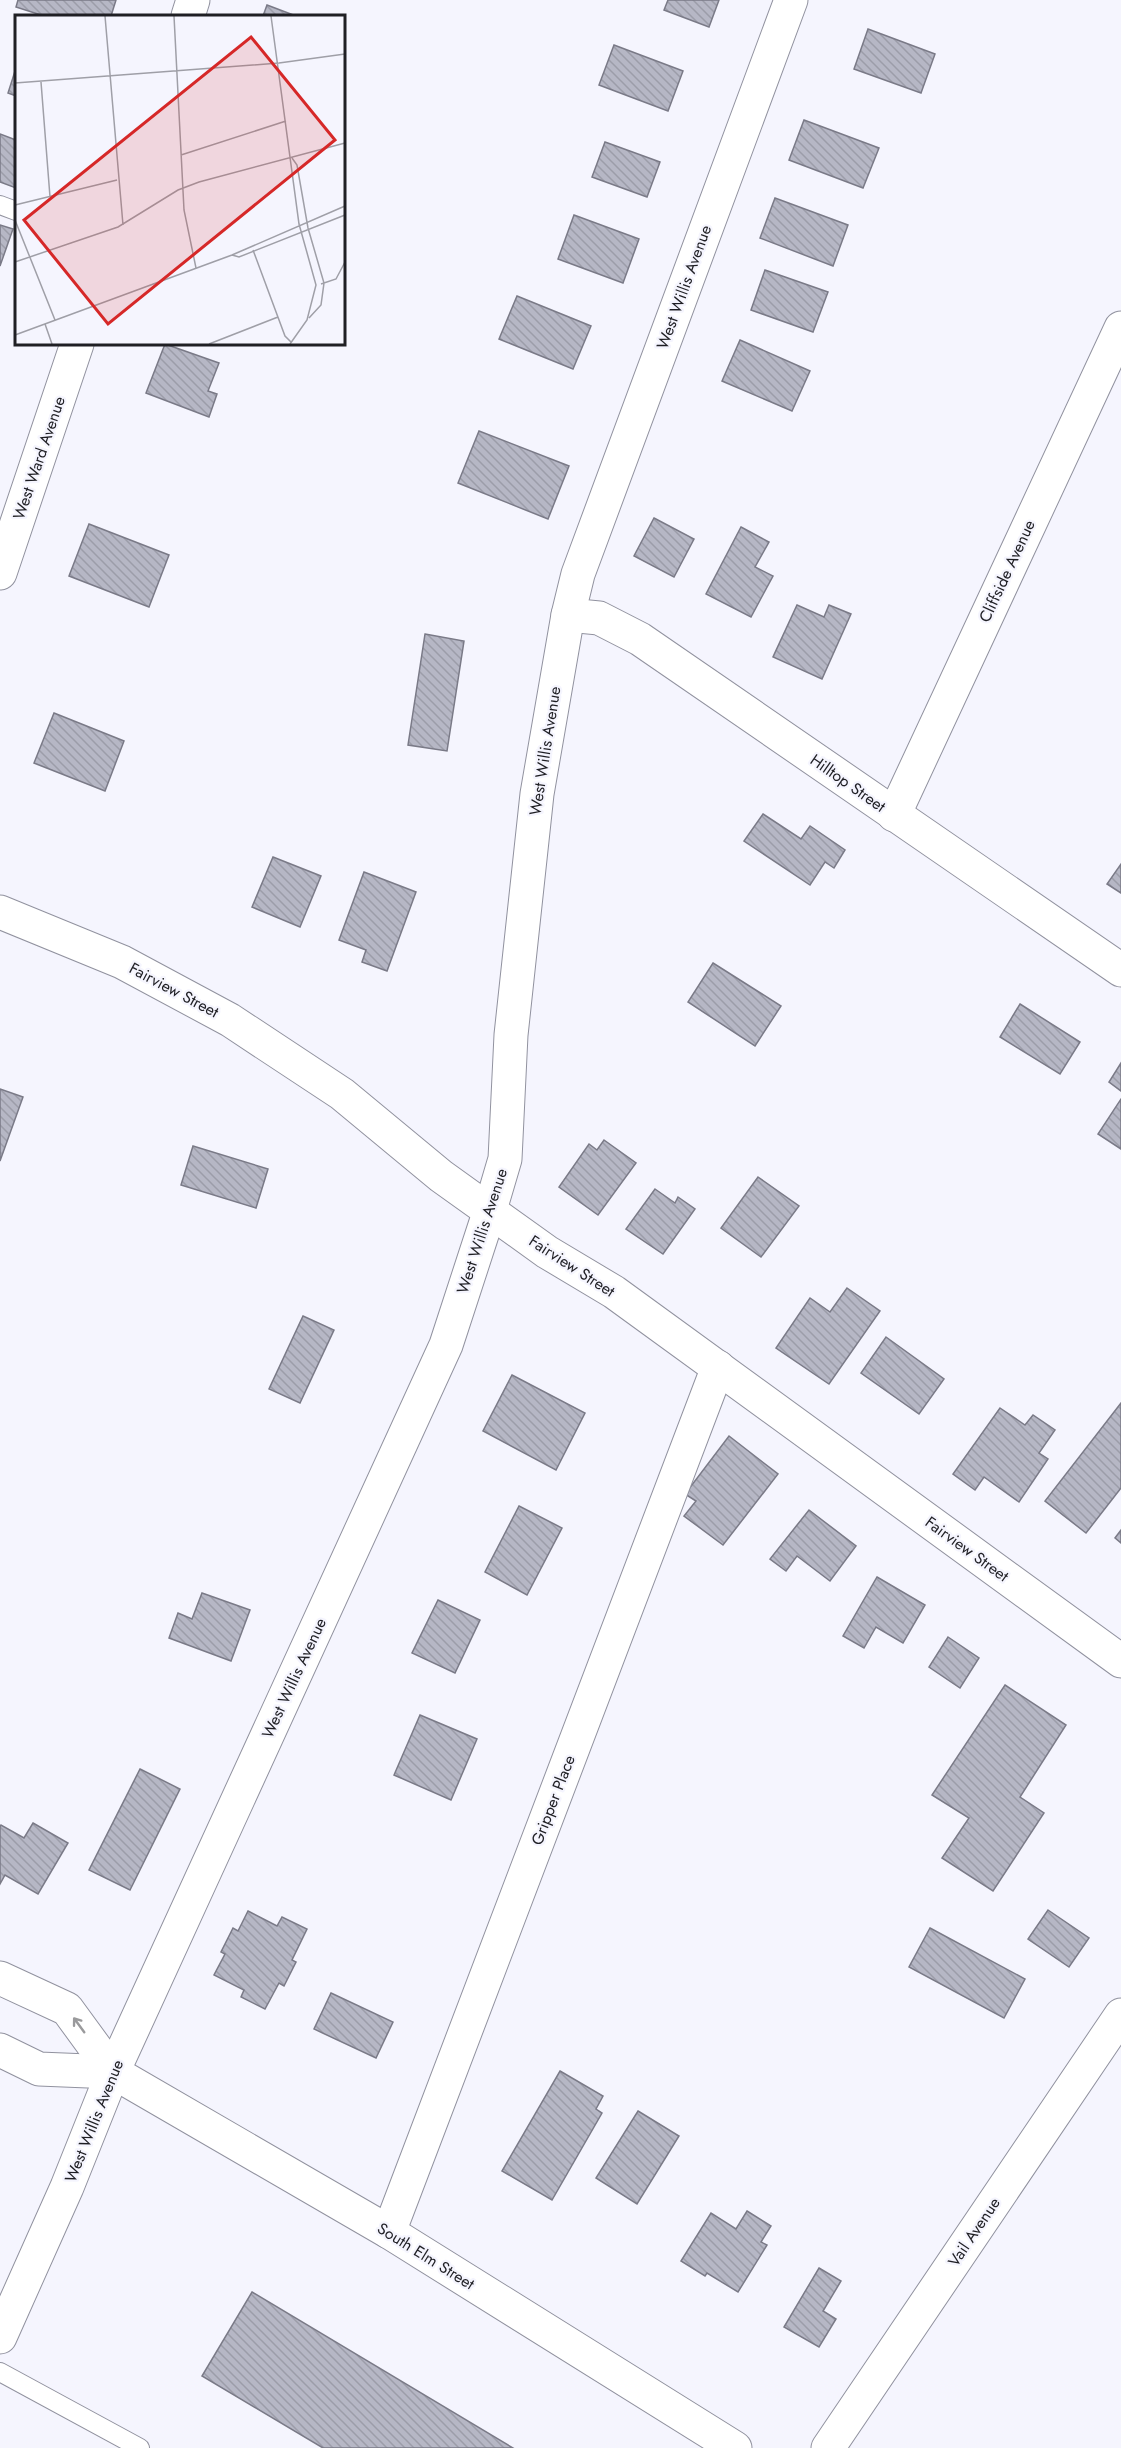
<svg xmlns="http://www.w3.org/2000/svg" width="1121" height="2448" font-family="Jost,sans-serif">
<style>
.building{fill:url(#building-back-hatch);stroke:#7a7a87;stroke-width:1.5}
.lines{fill:none;stroke-linecap:round;stroke-linejoin:round}
.lane-casing{stroke:#91929f;stroke-width:20}
.street-casing{stroke:#91929f;stroke-width:35}
.secondary-casing{stroke:#91929f;stroke-width:35}
.lane{stroke:#fff;stroke-width:18}
.street{stroke:#fff;stroke-width:33}
.secondary{stroke:#fff;stroke-width:33}
.oneway{stroke:#9a9a9c}
.labels{text-anchor:middle;dominant-baseline:central;stroke-width:4.5;stroke-linejoin:round;paint-order:stroke}
.street-label{font-size:16px;fill:#1f1f24;stroke:#f5f5fe}
.inset-road{fill:none;stroke:#9f9fa7;stroke-width:1.5}
.view{fill:#d62828;fill-opacity:0.15;stroke:#d62828;stroke-width:3}
.inset-edge{fill:none;stroke:#1f1f24;stroke-width:3}
</style>
<defs>
<pattern id="building-back-hatch" width="6" height="6" patternUnits="userSpaceOnUse" patternTransform="scale(1.5)"><rect width="6" height="6" fill="#b6b7c5"/><path d="M-1 5l2 2M0 0l6 6M5-1l2 2" fill="none" stroke="#9c9da9"/></pattern>
</defs>
<rect width="100%" height="100%" fill="#f5f5fe"/>
<g class="building">
<polygon points="18,0 116,0 111,16 44,16 16,7"/>
<polygon points="668,0 719,0 709,27 664,10"/>
<polygon points="267,5 296,16 263,16"/>
<polygon points="868,29 935,54 921,93 854,69"/>
<polygon points="614,45 683,71 668,111 599,85"/>
<polygon points="16,68 16,96 8,93"/>
<polygon points="804,120 879,148 863,188 789,160"/>
<polygon points="0,134 16,140 16,188 0,182"/>
<polygon points="605,142 660,162 647,197 592,177"/>
<polygon points="775,198 848,225 833,266 760,238"/>
<polygon points="574,215 639,239 623,283 558,259"/>
<polygon points="0,225 13,229 0,266"/>
<polygon points="765,270 828,292 813,332 751,310"/>
<polygon points="517,296 591,326 573,369 499,339"/>
<polygon points="740,340 810,371 792,411 722,381"/>
<polygon points="165,344 219,363 208,391 217,394 209,417 146,393"/>
<polygon points="479,431 569,466 548,519 458,483"/>
<polygon points="654,518 694,539 674,577 634,556"/>
<polygon points="89,524 169,555 149,607 69,576"/>
<polygon points="741,527 769,542 755,567 773,576 751,617 706,594"/>
<polygon points="797,605 824,617 829,605 851,614 822,679 773,657"/>
<polygon points="425,634 464,641 447,751 408,745"/>
<polygon points="54,713 124,741 105,791 34,763"/>
<polygon points="763,814 801,839 810,826 845,850 834,868 825,862 810,885 744,841"/>
<polygon points="273,857 321,876 300,927 252,907"/>
<polygon points="1121,864 1121,893 1107,884"/>
<polygon points="364,872 416,892 387,971 362,962 366,950 339,940"/>
<polygon points="713,963 781,1006 755,1046 688,1002"/>
<polygon points="1020,1004 1080,1042 1060,1074 1000,1037"/>
<polygon points="1121,1063 1121,1091 1109,1082"/>
<polygon points="0,1089 23,1097 0,1161"/>
<polygon points="1121,1099 1121,1149 1098,1134"/>
<polygon points="604,1140 636,1163 598,1215 559,1187 589,1144 597,1150"/>
<polygon points="193,1146 268,1169 256,1208 181,1185"/>
<polygon points="758,1177 799,1206 761,1257 721,1228"/>
<polygon points="655,1189 675,1203 678,1197 695,1209 663,1254 626,1229"/>
<polygon points="847,1288 880,1311 829,1384 776,1348 810,1298 830,1312"/>
<polygon points="303,1316 334,1330 300,1403 269,1389"/>
<polygon points="886,1337 944,1379 919,1414 861,1373"/>
<polygon points="512,1375 585,1413 556,1470 483,1431"/>
<polygon points="1121,1403 1121,1488 1086,1533 1045,1501"/>
<polygon points="1000,1408 1025,1425 1033,1415 1055,1430 1039,1453 1048,1459 1019,1502 984,1477 975,1490 953,1474"/>
<polygon points="729,1436 778,1474 723,1545 684,1516 696,1501 685,1494"/>
<polygon points="519,1506 562,1528 527,1595 485,1572"/>
<polygon points="809,1510 856,1546 830,1581 797,1556 786,1571 770,1559"/>
<polygon points="1121,1530 1121,1543 1115,1538"/>
<polygon points="877,1577 925,1605 903,1643 876,1627 864,1648 843,1636"/>
<polygon points="202,1593 250,1610 231,1661 169,1638 178,1613 192,1619"/>
<polygon points="438,1600 480,1620 455,1673 412,1653"/>
<polygon points="948,1637 979,1658 960,1688 929,1667"/>
<polygon points="1005,1685 1066,1725 1020,1797 1044,1813 993,1891 942,1858 969,1818 932,1795"/>
<polygon points="420,1715 477,1739 451,1800 394,1775"/>
<polygon points="140,1769 180,1789 130,1890 89,1870"/>
<polygon points="33,1823 68,1843 38,1894 5,1875 0,1884 0,1827 1,1825 24,1838"/>
<polygon points="1048,1910 1089,1938 1069,1967 1028,1939"/>
<polygon points="248,1911 277,1926 282,1917 307,1929 292,1960 296,1962 284,1986 279,1983 265,2009 241,1997 244,1990 214,1975 225,1954 221,1952 233,1928 238,1931"/>
<polygon points="930,1928 1025,1979 1004,2018 909,1967"/>
<polygon points="331,1993 393,2022 376,2058 314,2029"/>
<polygon points="560,2071 603,2096 596,2109 602,2113 552,2200 502,2171"/>
<polygon points="638,2111 679,2136 637,2204 596,2178"/>
<polygon points="747,2211 771,2226 761,2242 767,2245 738,2292 707,2273 705,2276 681,2261 711,2213 736,2229"/>
<polygon points="819,2268 841,2281 823,2311 836,2319 819,2347 784,2327"/>
<polygon points="252,2292 513,2448 323,2448 202,2376"/>
</g>
<g class="lines">
<g class="lane-casing">
<g id="lane">
<polyline points="0,205 16,211"/>
<polyline points="0,2372 140,2448"/>
</g>
</g>
<g class="street-casing">
<g id="street">
<polyline points="568,615 599,618 640,639 1121,970"/>
<polyline points="894,815 1121,328"/>
<polyline points="0,912 122,962 230,1020 342,1094 441,1176 547,1252 614,1292 1121,1661"/>
<polyline points="389,2232 718,1367"/>
<polyline points="0,2337 67,2187 113,2072 446,1345 490,1210 505,1159 511,1035 537,794 568,615 578,574 791,0"/>
<polyline points="828,2448 1121,2015"/>
</g>
</g>
<g class="secondary-casing">
<g id="secondary">
<polyline points="188,16 193,0"/>
<polyline points="0,573 77,344"/>
<polyline points="0,1978 67,2009 113,2072 389,2232 735,2448"/>
<polyline points="0,2050 39,2069 113,2072"/>
</g>
</g>
<use href="#lane" class="lane"/>
<use href="#street" class="street"/>
<use href="#secondary" class="secondary"/>
</g>
<defs><path id="oneway-shaft" d="M-6 0H5M1.5-3L5.5 0L1.5 3" fill="none" stroke-width="1.6" stroke-linecap="round" stroke-linejoin="round" transform="scale(1.5)"/></defs>
<use class="oneway" href="#oneway-shaft" transform="translate(79 2025) rotate(-126)"/>
<g class="labels">
<g class="street-label">
<text transform="translate(684 287) rotate(-70)">West Willis Avenue</text>
<text transform="translate(39 458) rotate(-71)">West Ward Avenue</text>
<text transform="translate(1007 571) rotate(-65)">Cliffside Avenue</text>
<text transform="translate(545 751) rotate(-81)">West Willis Avenue</text>
<text transform="translate(848 783) rotate(35)">Hilltop Street</text>
<text transform="translate(174 990) rotate(28)">Fairview Street</text>
<text transform="translate(482 1231) rotate(-72)">West Willis Avenue</text>
<text transform="translate(572 1266) rotate(33)">Fairview Street</text>
<text transform="translate(967 1549) rotate(36)">Fairview Street</text>
<text transform="translate(294 1678) rotate(-65)">West Willis Avenue</text>
<text transform="translate(553 1800) rotate(-69)">Gripper Place</text>
<text transform="translate(94 2121) rotate(-68)">West Willis Avenue</text>
<text transform="translate(974 2232) rotate(-56)">Vail Avenue</text>
<text transform="translate(426 2256) rotate(32)">South Elm Street</text>
</g>
</g>
<g transform="translate(15 15)">
<rect width="330" height="330" fill="#f5f5fe"/>
<path class="inset-road" d="M90,1L108,210M159,1L169,195L181,253M256,1L284,209L301,270L292,305L275,329M26,67L35,182M0,68L264,48L330,39M166,140L271,106M277,143L282,150L293,213L309,268L306,290L294,303M0,190L102,165M0,205L40,305M238,235L270,321L276,327M217,240L224,242L330,200M0,247L103,212L163,175L184,167L330,128M306,269L321,264L330,247M30,309L37,329M0,320L217,240L330,191M194,329L263,302"/>
<path class="view" d="M236,22L320,125L93,309L9,205Z"/>
<rect width="330" height="330" class="inset-edge"/>
</g>
</svg>
